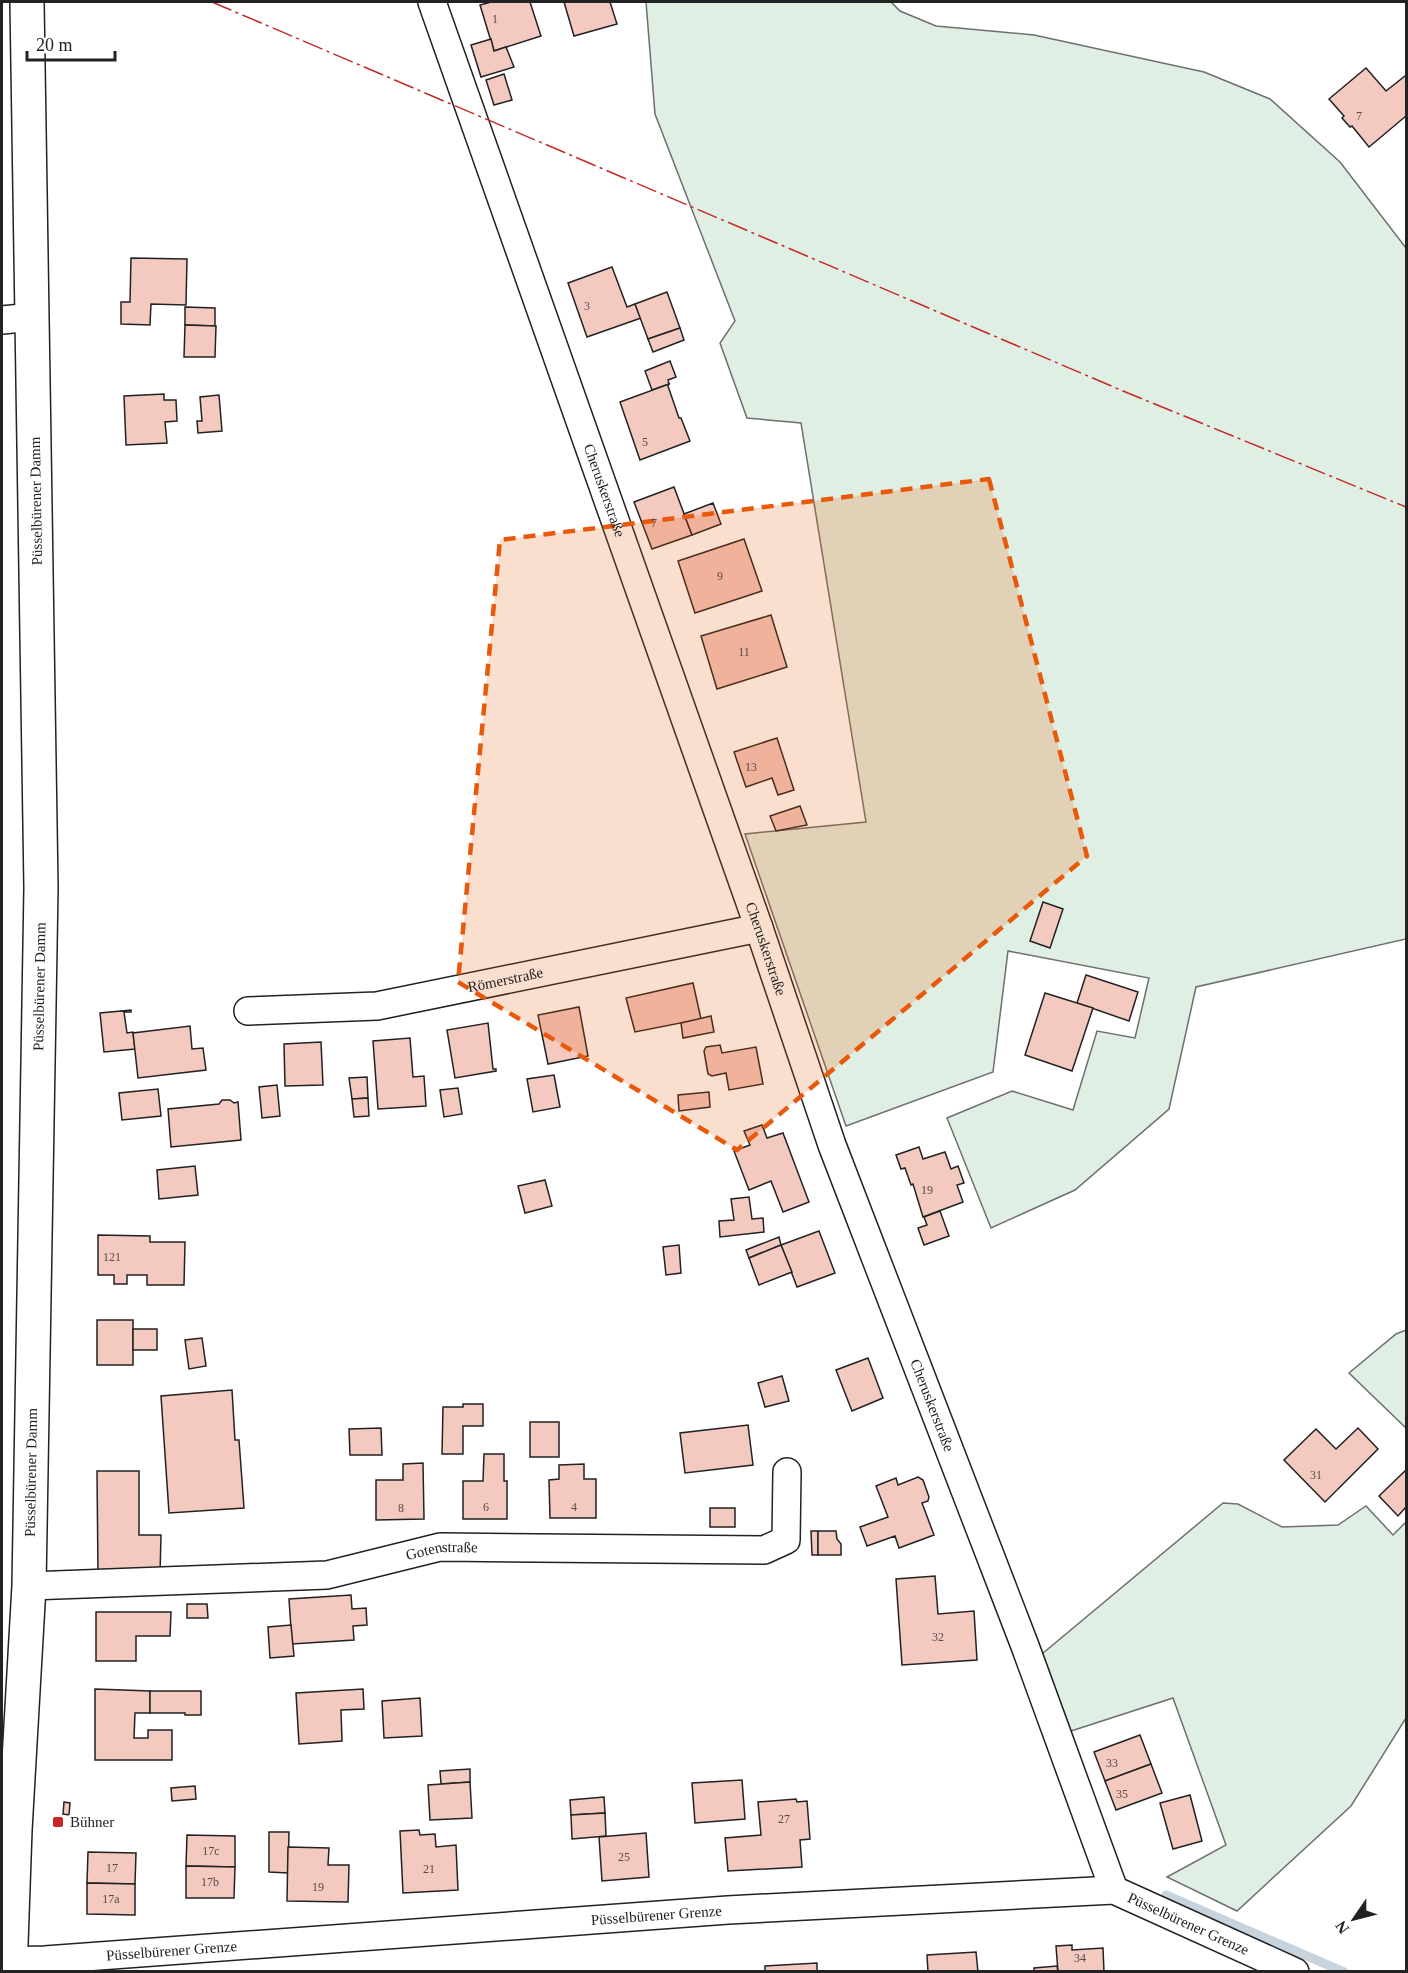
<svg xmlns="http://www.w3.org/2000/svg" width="1408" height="1973" font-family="'Times New Roman',serif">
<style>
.green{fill:#e0efe3;stroke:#6f6f6f;stroke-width:1.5}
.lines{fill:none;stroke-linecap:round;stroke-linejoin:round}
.stream{stroke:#c7d3dd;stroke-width:9}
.building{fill:#f3c9c0;stroke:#222;stroke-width:1.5}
.minor-casing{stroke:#222;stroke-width:30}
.secondary-casing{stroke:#222;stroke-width:36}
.minor{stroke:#fff;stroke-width:27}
.secondary{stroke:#fff;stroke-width:33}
.power{stroke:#c62828;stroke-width:1.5;stroke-dasharray:21 4.5 3 4.5;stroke-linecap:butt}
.marked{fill:#e8590c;fill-opacity:0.2;stroke:#e8590c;stroke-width:4.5;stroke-dasharray:12 8;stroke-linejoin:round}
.poi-dot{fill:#c62828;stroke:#fff;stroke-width:2}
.labels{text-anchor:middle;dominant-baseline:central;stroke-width:4.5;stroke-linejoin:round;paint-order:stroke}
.number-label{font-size:12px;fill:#564c4a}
.street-label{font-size:15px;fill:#222;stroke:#fff}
.poi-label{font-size:15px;fill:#222;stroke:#fff;text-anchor:start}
</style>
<rect width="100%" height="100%" fill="#fff"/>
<g class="green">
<polygon points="646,2 891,2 900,11 936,26 1034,35 1204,72 1270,99 1340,162 1406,248 1406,939 1196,987 1169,1109 1075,1190 991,1228 947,1118 1012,1091 1073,1110 1097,1031 1135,1038 1149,978 1008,951 993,1072 846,1126 745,834 866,822 801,423 747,418 720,343 735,321 655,114"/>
<polygon points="1406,1330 1406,1428 1349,1373 1396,1334"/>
<polygon points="1223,1503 1238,1504 1282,1527 1338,1525 1366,1506 1393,1535 1406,1522 1406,1718 1351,1806 1237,1911 1167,1877 1226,1845 1173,1698 1071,1731 1042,1654"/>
</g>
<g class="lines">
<polyline class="stream" points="1166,1895 1344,1972"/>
</g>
<g class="building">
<polygon points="491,2 530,2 541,36 494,51 480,5"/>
<polygon points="564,2 610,2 617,24 574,36"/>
<polygon points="491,39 494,51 506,47 514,67 481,77 471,45"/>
<polygon points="1366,68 1386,91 1405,76 1406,77 1406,116 1369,147 1352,126 1350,127 1342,118 1344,116 1329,99"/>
<polygon points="504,74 512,100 494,105 486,80"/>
<polygon points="131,258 187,259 186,305 151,304 150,325 121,324 121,302 130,302"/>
<polygon points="612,267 627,307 635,304 641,318 587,337 568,283"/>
<polygon points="667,292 680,328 648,339 635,304"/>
<polygon points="185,307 215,308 215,326 185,325"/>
<polygon points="185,325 216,326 215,357 184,357"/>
<polygon points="680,328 684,340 653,352 648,339"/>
<polygon points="670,361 676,377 668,380 669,384 652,390 645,371"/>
<polygon points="669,384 668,386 679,418 681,418 690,441 640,460 620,402"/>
<polygon points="164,394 164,400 176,400 177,421 165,422 167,443 126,445 124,396"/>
<polygon points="219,395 222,431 198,433 197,421 202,421 200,397"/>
<polygon points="674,487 692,535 652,549 634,502"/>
<polygon points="713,503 721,524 692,535 684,514"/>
<polygon points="744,539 762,591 695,613 678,561"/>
<polygon points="771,615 787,667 717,689 701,636"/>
<polygon points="777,738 794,790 778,795 772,778 746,787 734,752"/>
<polygon points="800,806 807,825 776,831 770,816"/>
<polygon points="1043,902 1063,909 1050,948 1030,941"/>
<polygon points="1086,975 1138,992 1129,1021 1077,1003"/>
<polygon points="693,983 701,1019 635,1032 626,998"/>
<polygon points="1045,993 1093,1008 1072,1071 1025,1055"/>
<polygon points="579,1007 588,1056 548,1064 538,1015"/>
<polygon points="131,1010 131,1012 124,1012 127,1033 133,1032 135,1049 104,1052 100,1013"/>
<polygon points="711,1016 714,1032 683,1038 681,1023"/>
<polygon points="488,1023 493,1069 496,1069 496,1071 455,1078 447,1030"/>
<polygon points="190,1026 192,1049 203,1048 206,1070 138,1078 133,1033"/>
<polygon points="410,1038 413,1077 424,1076 426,1106 378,1109 373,1041"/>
<polygon points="321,1042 323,1085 285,1086 284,1044"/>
<polygon points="720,1045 722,1053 756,1047 763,1084 729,1090 726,1073 712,1076 708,1074 704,1051 706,1047"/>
<polygon points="554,1075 560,1107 533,1112 527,1079"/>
<polygon points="367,1077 368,1098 352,1099 349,1078"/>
<polygon points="277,1085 280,1116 262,1118 259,1087"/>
<polygon points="458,1088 462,1114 444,1117 440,1090"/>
<polygon points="158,1089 161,1116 122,1120 119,1093"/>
<polygon points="709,1092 710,1107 679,1111 678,1095"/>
<polygon points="368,1098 369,1116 354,1117 352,1099"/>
<polygon points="222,1100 230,1100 234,1103 238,1102 241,1140 171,1147 168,1109 219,1104"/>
<polygon points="762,1125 767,1138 783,1133 809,1202 783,1212 771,1181 749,1190 734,1151 750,1145 744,1131"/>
<polygon points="919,1147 923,1159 945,1152 951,1169 958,1166 964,1183 957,1185 963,1202 923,1217 913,1184 911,1185 905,1168 901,1169 896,1155"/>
<polygon points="195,1166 198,1195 159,1199 157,1170"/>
<polygon points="545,1180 552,1206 525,1213 518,1186"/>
<polygon points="749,1197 752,1219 763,1218 764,1232 720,1237 719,1221 734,1220 731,1199"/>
<polygon points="940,1211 949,1236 924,1245 918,1228 927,1225 924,1217"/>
<polygon points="819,1231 835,1273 797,1287 781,1245"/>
<polygon points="98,1235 150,1236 150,1242 185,1242 184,1285 147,1285 147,1275 127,1275 127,1284 114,1284 114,1275 98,1275"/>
<polygon points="779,1237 781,1245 749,1258 746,1250"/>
<polygon points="679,1245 681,1273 666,1275 663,1247"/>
<polygon points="781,1245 792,1272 759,1285 749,1258"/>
<rect x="97" y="1320" width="36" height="45"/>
<rect x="133" y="1329" width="24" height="21"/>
<polygon points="202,1338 206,1366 189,1369 185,1340"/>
<polygon points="868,1358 883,1398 852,1411 836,1370"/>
<polygon points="782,1376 789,1401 765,1407 758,1383"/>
<polygon points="232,1390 235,1440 239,1440 244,1508 169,1513 161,1396"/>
<polygon points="463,1404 483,1404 483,1426 463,1426 463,1454 442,1454 443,1407 463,1407"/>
<rect x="530" y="1422" width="29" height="35"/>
<polygon points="748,1425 753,1465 685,1473 680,1433"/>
<polygon points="381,1428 382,1455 350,1455 349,1429"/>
<polygon points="1358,1428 1378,1449 1325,1502 1284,1460 1316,1429 1336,1449"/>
<polygon points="484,1454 504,1454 504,1481 507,1481 507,1519 463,1519 463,1481 483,1481"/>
<polygon points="423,1463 424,1519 376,1520 376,1480 403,1480 403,1464"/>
<polygon points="584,1464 584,1479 596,1479 596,1518 550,1518 549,1480 559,1479 559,1465"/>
<polygon points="1406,1470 1406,1507 1398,1516 1379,1496"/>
<polygon points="97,1471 139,1471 139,1535 161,1535 160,1575 98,1575"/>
<polygon points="918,1477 923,1480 929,1497 928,1501 922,1503 934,1535 899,1548 895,1536 867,1546 860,1527 888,1517 876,1486 896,1478 898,1485"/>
<rect x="710" y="1508" width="25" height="19"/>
<polygon points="811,1531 818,1531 818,1555 812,1555"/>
<polygon points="818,1531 836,1531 837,1539 841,1544 841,1555 818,1555"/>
<polygon points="935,1576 938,1614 974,1611 977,1660 902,1665 896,1579"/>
<polygon points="351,1595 352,1609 366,1608 367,1625 353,1626 354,1640 292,1644 289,1599"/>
<polygon points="187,1604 207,1604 208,1618 187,1618"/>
<polygon points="96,1612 171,1612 170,1636 136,1636 136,1661 96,1661"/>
<polygon points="291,1625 294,1656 270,1658 268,1627"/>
<polygon points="95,1689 150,1691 150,1713 135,1713 134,1738 148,1738 148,1730 172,1730 172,1760 95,1760"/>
<polygon points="363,1689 364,1709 341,1710 342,1741 299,1744 296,1693"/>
<polygon points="150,1691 201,1691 201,1715 185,1715 185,1713 150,1713"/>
<polygon points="420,1698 422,1736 384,1738 382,1701"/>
<polygon points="1140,1735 1151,1764 1105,1781 1094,1752"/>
<polygon points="1151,1764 1162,1793 1116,1810 1105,1781"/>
<polygon points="470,1769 470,1782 441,1784 440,1771"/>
<polygon points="742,1780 745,1819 695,1823 692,1783"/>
<polygon points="470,1782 472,1818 430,1820 428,1785"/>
<polygon points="195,1786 196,1799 172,1801 171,1788"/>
<polygon points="1190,1795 1202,1841 1173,1849 1160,1803"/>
<polygon points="604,1797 605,1813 571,1815 570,1800"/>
<polygon points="796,1799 797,1802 807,1801 810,1839 800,1840 802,1867 728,1871 725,1838 761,1835 758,1802"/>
<polygon points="64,1802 70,1803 69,1815 63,1814"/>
<polygon points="605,1813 606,1836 572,1839 571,1815"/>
<polygon points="419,1830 420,1835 435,1834 436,1847 456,1845 458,1890 403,1893 400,1831"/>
<polygon points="269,1832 289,1832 288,1873 269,1872"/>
<polygon points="646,1833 649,1877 602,1881 599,1837"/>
<polygon points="187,1835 235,1836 235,1867 186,1866"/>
<polygon points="288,1847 329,1848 328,1865 349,1865 348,1902 287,1901"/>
<polygon points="88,1852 136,1853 135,1884 87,1883"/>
<polygon points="186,1866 235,1867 234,1898 186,1898"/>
<polygon points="87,1883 135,1884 135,1915 87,1914"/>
<polygon points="1072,1945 1072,1950 1103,1948 1104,1972 1058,1972 1056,1946"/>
<polygon points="976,1952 978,1972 928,1972 927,1955"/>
<polygon points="817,1963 817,1972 765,1972 765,1966"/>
<polygon points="1057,1966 1058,1972 1034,1972 1034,1968"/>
</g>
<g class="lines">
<g class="minor-casing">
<g id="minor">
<path id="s1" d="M432,2L759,928L832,1145L1025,1646L1114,1890"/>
<polyline points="2,320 33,317"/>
<path id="s2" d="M248,1011L377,1006L759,928"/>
<path id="s3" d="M29,1586L327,1575L440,1547L764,1550L786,1540L787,1472"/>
<path id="s4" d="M2,1961L45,1960L728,1910L1114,1890L1295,1972"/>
</g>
</g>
<g class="secondary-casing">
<g id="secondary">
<path id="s5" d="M10,1972L15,1830L29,1586L41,888L27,2"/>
</g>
</g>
<use href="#minor" class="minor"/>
<use href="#secondary" class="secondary"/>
<polyline class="power" points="212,2 1123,391 1406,507"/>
</g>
<path class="marked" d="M989,479L1087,856L737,1150L458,982L500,540Z"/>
<rect class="poi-dot" x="52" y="1816" width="12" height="12" rx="3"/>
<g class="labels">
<g class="number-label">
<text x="495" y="19">1</text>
<text x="1359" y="116">7</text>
<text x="587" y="306">3</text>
<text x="645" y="442">5</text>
<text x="654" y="523">7</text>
<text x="720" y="576">9</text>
<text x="744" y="652">11</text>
<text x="751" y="767">13</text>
<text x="927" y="1190">19</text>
<text x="112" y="1257">121</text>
<text x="1316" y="1475">31</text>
<text x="486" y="1507">6</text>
<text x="574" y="1507">4</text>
<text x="401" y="1508">8</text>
<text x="938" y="1637">32</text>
<text x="1112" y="1763">33</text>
<text x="1122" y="1794">35</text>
<text x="784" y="1819">27</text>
<text x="211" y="1851">17c</text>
<text x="624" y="1857">25</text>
<text x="112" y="1868">17</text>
<text x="429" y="1869">21</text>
<text x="210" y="1882">17b</text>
<text x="318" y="1887">19</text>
<text x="111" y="1899">17a</text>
<text x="1080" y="1958">34</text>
</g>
<g class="street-label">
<text stroke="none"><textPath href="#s1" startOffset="518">Cheruskerstraße</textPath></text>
<text transform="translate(36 501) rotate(-91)">Püsselbürener Damm</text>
<text stroke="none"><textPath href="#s1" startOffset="1004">Cheruskerstraße</textPath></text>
<text stroke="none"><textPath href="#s2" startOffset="260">Römerstraße</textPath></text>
<text stroke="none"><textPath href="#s5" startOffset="986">Püsselbürener Damm</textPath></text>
<text stroke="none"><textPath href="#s1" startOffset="1490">Cheruskerstraße</textPath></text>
<text stroke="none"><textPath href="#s5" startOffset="500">Püsselbürener Damm</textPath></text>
<text stroke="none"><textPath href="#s3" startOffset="416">Gotenstraße</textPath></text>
<text stroke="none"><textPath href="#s4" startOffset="656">Püsselbürener Grenze</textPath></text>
<text stroke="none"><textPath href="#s4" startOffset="1196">Püsselbürener Grenze</textPath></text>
<text stroke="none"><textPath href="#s4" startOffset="170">Püsselbürener Grenze</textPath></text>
</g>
<g class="poi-label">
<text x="70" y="1822">Bühner</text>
</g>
</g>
<rect width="1408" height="1973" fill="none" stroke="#222222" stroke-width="6"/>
<g transform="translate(1354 1919) rotate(235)" stroke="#ffffff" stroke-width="4.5" paint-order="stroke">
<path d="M0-4.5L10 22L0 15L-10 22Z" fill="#222222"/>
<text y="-9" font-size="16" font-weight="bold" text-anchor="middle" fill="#222222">N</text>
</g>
<path d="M27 51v9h88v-9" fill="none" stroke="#222222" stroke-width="3"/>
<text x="36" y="51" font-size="18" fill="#222222" stroke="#ffffff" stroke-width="4.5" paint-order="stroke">20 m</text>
</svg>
